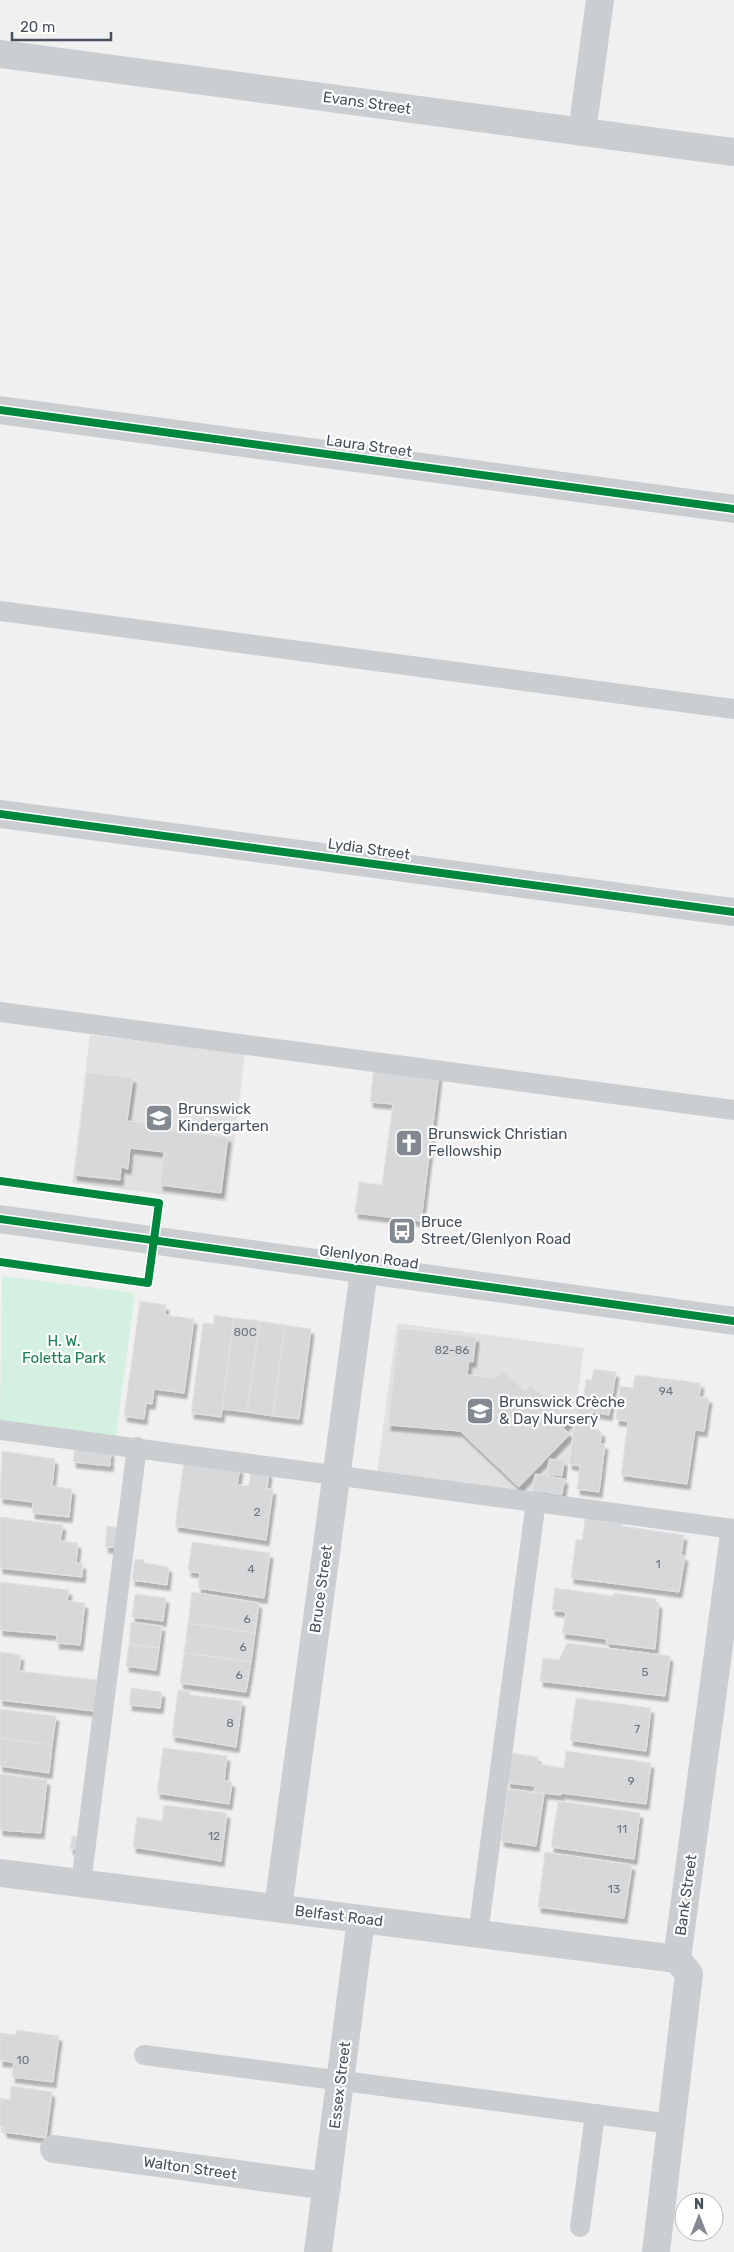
<svg xmlns="http://www.w3.org/2000/svg" width="734" height="2252" font-family="Rubik,sans-serif">
<style>
.education{fill:#e2e1e2}
.green{fill:#d3f0e0}
.building{fill:#d7d8da;stroke:#e1e2e3;filter:url(#shadow)}
.lines{fill:none;stroke-linecap:round;stroke-linejoin:round}
.service{stroke:#cbced1;stroke-width:20}
.minor{stroke:#cbced1;stroke-width:28}
.tertiary{stroke:#cbced1;stroke-width:28}
.cycleway-casing{stroke:#fff;stroke-width:11}
.cycleway{stroke:#00873e;stroke-width:8}
.labels{text-anchor:middle;dominant-baseline:central;stroke-width:4.5;stroke-linejoin:round;paint-order:stroke}
.number-label{font-size:12px;fill:#6c747e}
.street-label{font-size:15px;fill:#46515d;stroke:#fff}
.poi-label{font-size:15px;fill:#46515d;stroke:#fff;text-anchor:start}
.park-label{font-size:15px;fill:#15804f;stroke:#fff}
</style>
<defs>
<filter id="shadow"><feDropShadow dx="3" dy="5.5" stdDeviation="1" flood-color="#0004"/></filter>
</defs>
<rect width="100%" height="100%" fill="#f0f0f0"/>
<g class="education">
<polygon points="90,1035 245,1053 227,1202 72,1183"/>
<polygon points="397,1323 584,1348 564,1497 377,1473"/>
</g>
<polygon class="green" points="2,1276 135,1293 116,1436 0,1421"/>
<g class="building">
<polygon points="374,1067 439,1075 421,1221 355,1213 359,1182 382,1185 393,1104 370,1102"/>
<polygon points="87,1072 133,1078 127,1121 169,1126 168,1130 228,1137 221,1193 160,1185 164,1152 130,1148 128,1169 121,1167 120,1180 74,1175"/>
<polygon points="140,1301 166,1305 165,1315 194,1319 184,1393 154,1389 152,1404 146,1403 144,1419 124,1416"/>
<polygon points="214,1315 234,1318 221,1417 191,1413 203,1323 214,1324"/>
<polygon points="234,1318 260,1321 247,1412 222,1409"/>
<polygon points="260,1321 285,1325 273,1416 247,1412"/>
<polygon points="285,1325 311,1329 299,1419 273,1416"/>
<polygon points="399,1328 476,1337 473,1362 469,1361 467,1375 496,1378 503,1371 525,1391 531,1385 570,1421 563,1428 570,1434 519,1487 460,1431 388,1425"/>
<polygon points="594,1369 616,1372 609,1415 592,1412 590,1427 602,1432 600,1444 605,1444 599,1492 577,1489 580,1466 569,1464 577,1408 582,1409 586,1379 592,1380"/>
<polygon points="635,1375 701,1383 699,1397 709,1398 704,1431 695,1430 687,1484 621,1475 628,1421 616,1420 620,1386 633,1388"/>
<polygon points="75,1446 111,1451 110,1466 73,1462"/>
<polygon points="2,1451 55,1459 52,1486 72,1489 69,1517 32,1513 33,1502 0,1498"/>
<polygon points="549,1459 564,1461 562,1476 547,1474"/>
<polygon points="184,1461 240,1468 237,1485 249,1486 251,1470 269,1472 267,1489 273,1489 266,1540 175,1526"/>
<polygon points="535,1474 565,1479 562,1495 532,1490"/>
<polygon points="0,1517 63,1525 60,1541 78,1543 76,1563 83,1564 82,1577 0,1568"/>
<polygon points="585,1519 622,1524 622,1526 684,1535 681,1555 685,1556 679,1592 571,1578 576,1539 582,1540"/>
<polygon points="107,1526 123,1528 121,1548 105,1547"/>
<polygon points="192,1542 270,1553 264,1598 198,1588 200,1573 188,1571"/>
<polygon points="135,1559 144,1560 144,1563 169,1567 167,1585 132,1580"/>
<polygon points="0,1582 69,1590 67,1601 85,1603 80,1645 56,1643 57,1635 0,1630"/>
<polygon points="555,1588 613,1596 614,1593 656,1599 655,1602 659,1603 655,1649 606,1643 607,1639 562,1633 566,1612 552,1610"/>
<polygon points="192,1592 259,1603 255,1633 188,1623"/>
<polygon points="135,1594 166,1598 163,1621 132,1617"/>
<polygon points="131,1622 162,1626 159,1648 129,1644"/>
<polygon points="188,1623 255,1633 251,1662 184,1653"/>
<polygon points="567,1643 670,1656 665,1696 540,1681 543,1658 559,1660"/>
<polygon points="129,1644 159,1648 156,1670 126,1666"/>
<polygon points="0,1652 21,1655 19,1671 97,1680 94,1711 0,1700"/>
<polygon points="184,1653 251,1662 246,1692 180,1683"/>
<polygon points="131,1688 162,1692 160,1708 129,1705"/>
<polygon points="178,1690 190,1691 190,1695 242,1701 236,1747 172,1736"/>
<polygon points="576,1698 651,1708 646,1751 570,1740"/>
<polygon points="0,1709 56,1716 52,1745 0,1738"/>
<polygon points="0,1738 52,1745 49,1773 0,1766"/>
<polygon points="163,1748 227,1756 224,1781 232,1782 229,1804 157,1793"/>
<polygon points="566,1751 651,1763 646,1804 561,1793 561,1795 534,1792 535,1786 507,1783 512,1753 538,1757 537,1764 564,1768"/>
<polygon points="0,1774 47,1780 41,1833 0,1830"/>
<polygon points="508,1789 544,1794 536,1846 501,1841"/>
<polygon points="558,1801 640,1813 634,1859 551,1847"/>
<polygon points="164,1805 227,1813 221,1861 133,1847 137,1817 162,1821"/>
<polygon points="72,1836 82,1837 80,1850 70,1849"/>
<polygon points="545,1852 632,1865 624,1918 538,1907"/>
<polygon points="17,2030 59,2036 53,2082 12,2077 14,2062 0,2061 0,2033 16,2035"/>
<polygon points="11,2086 52,2092 46,2138 4,2132 4,2127 0,2126 0,2098 10,2100"/>
</g>
<g class="lines">
<g class="service">
<polyline points="0,611 734,709"/>
<polyline points="0,1012 734,1110"/>
<polyline points="0,1430 734,1529"/>
<polyline points="81,1883 137,1447"/>
<polyline points="478,1934 536,1501"/>
<polyline points="144,2055 671,2124"/>
<polyline points="580,2227 595,2114"/>
</g>
<g class="minor">
<polyline points="0,54 734,152"/>
<polyline points="582,132 600,0"/>
<polyline points="0,410 734,509"/>
<polyline points="0,814 734,912"/>
<polyline points="0,1873 677,1959"/>
<polyline points="278,1908 364,1271"/>
<polyline points="54,2149 327,2186"/>
<polyline points="318,2252 361,1919"/>
<polyline points="656,2252 689,1974 677,1959 734,1534"/>
</g>
<polyline class="tertiary" points="0,1219 734,1321"/>
<g class="cycleway-casing">
<g id="cycleway">
<polyline points="0,410 734,509"/>
<polyline points="0,814 734,912"/>
<polyline points="0,1181 159,1203 148,1283 0,1262"/>
<polyline points="0,1219 734,1321"/>
</g>
</g>
<use href="#cycleway" class="cycleway"/>
</g>
<defs>
<g id="school-square" transform="scale(1.4375)"><rect x="-9" y="-9" width="18" height="18" rx="4" fill="#828990" stroke="#fff"/><path d="M0-5L7-2L0 1L-7-2ZM-4 1L0 2.5L4 1V4Q0 6-4 4Z" fill="#fff"/></g>
<g id="church-square" transform="scale(1.4375)"><rect x="-9" y="-9" width="18" height="18" rx="4" fill="#828990" stroke="#fff"/><path d="M-1.2-6h2.4v3.5h3.3v2.4h-3.3V6h-2.4V-.1h-3.3v-2.4h3.3Z" fill="#fff"/></g>
<g id="bus-square" transform="scale(1.4375)"><rect x="-9" y="-9" width="18" height="18" rx="4" fill="#828990" stroke="#fff"/><path d="M-5-6H5V4H4V6H2V4H-2V6H-4V4H-5ZM-3.5-4V0h7V-4ZM-3.5 1.2v1.5H-2V1.2ZM2 1.2v1.5H3.5V1.2Z" fill="#fff"/></g>
</defs>
<g fill-rule="evenodd">
<use href="#school-square" x="159" y="1118"/>
<use href="#church-square" x="409" y="1143"/>
<use href="#bus-square" x="402" y="1231"/>
<use href="#school-square" x="480" y="1411"/>
</g>
<g class="labels">
<g class="number-label">
<text x="245" y="1332">80C</text>
<text x="452" y="1350">82-86</text>
<text x="666" y="1391">94</text>
<text x="257" y="1512">2</text>
<text x="658" y="1564">1</text>
<text x="251" y="1569">4</text>
<text x="247" y="1619">6</text>
<text x="243" y="1647">6</text>
<text x="645" y="1672">5</text>
<text x="239" y="1675">6</text>
<text x="230" y="1723">8</text>
<text x="637" y="1729">7</text>
<text x="631" y="1781">9</text>
<text x="622" y="1829">11</text>
<text x="214" y="1836">12</text>
<text x="614" y="1889">13</text>
<text x="23" y="2060">10</text>
</g>
<g class="street-label">
<text transform="translate(367 103) rotate(8)">Evans Street</text>
<text transform="translate(369 446) rotate(8)">Laura Street</text>
<text transform="translate(369 849) rotate(8)">Lydia Street</text>
<text transform="translate(369 1257) rotate(8)">Glenlyon Road</text>
<text transform="translate(321 1589) rotate(-82)">Bruce Street</text>
<text transform="translate(686 1895) rotate(-82)">Bank Street</text>
<text transform="translate(339 1916) rotate(7)">Belfast Road</text>
<text transform="translate(340 2085) rotate(-83)">Essex Street</text>
<text transform="translate(190 2168) rotate(8)">Walton Street</text>
</g>
<g class="poi-label">
<text x="178" y="1109">Brunswick<tspan x="178" dy="17">Kindergarten</tspan></text>
<text x="428" y="1134">Brunswick Christian<tspan x="428" dy="17">Fellowship</tspan></text>
<text x="421" y="1222">Bruce<tspan x="421" dy="17">Street/Glenlyon Road</tspan></text>
<text x="499" y="1402">Brunswick Crèche<tspan x="499" dy="17">&amp; Day Nursery</tspan></text>
</g>
<g class="park-label">
<text x="64" y="1341">H. W.<tspan x="64" dy="17">Foletta Park</tspan></text>
</g>
</g>
<g transform="translate(699 2217)"><circle r="24" fill="#ffffff" stroke="#b5b9be"/>
<path d="M0-4L9 19L0 12L-9 19Z" fill="#828990"/>
<text y="-8" font-size="14" font-weight="bold" text-anchor="middle" fill="#46515d">N</text>
</g>
<path d="M12 32v8h99v-8" fill="none" stroke="#46515d" stroke-width="2.5"/>
<text x="20" y="32" font-size="15" fill="#46515d" stroke="#ffffff" stroke-width="4" paint-order="stroke">20 m</text>
</svg>
